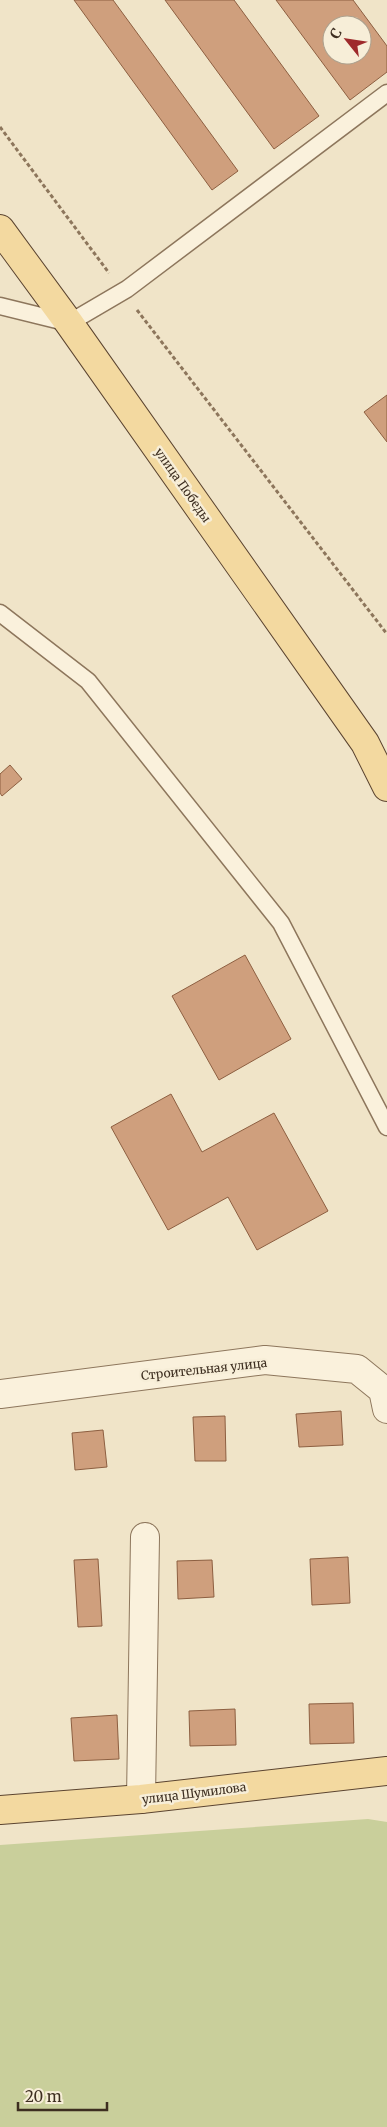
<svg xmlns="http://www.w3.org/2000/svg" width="387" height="2127" font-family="Merriweather,serif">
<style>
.green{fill:#c9cf9b}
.building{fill:#cf9f7d;stroke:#8d5f41;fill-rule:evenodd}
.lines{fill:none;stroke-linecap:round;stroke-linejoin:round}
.lane-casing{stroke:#8d765c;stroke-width:19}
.street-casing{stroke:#8d765c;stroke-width:30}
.primary-casing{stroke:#5b4430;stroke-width:30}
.path{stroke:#8d765c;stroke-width:3;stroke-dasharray:4 2.5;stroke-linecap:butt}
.lane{stroke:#faf1dc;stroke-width:16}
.street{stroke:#faf1dc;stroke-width:28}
.primary{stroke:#f3d9a0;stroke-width:28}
.labels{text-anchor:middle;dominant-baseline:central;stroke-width:5;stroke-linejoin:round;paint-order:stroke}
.street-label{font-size:12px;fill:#3d2e20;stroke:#f7eed8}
</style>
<rect width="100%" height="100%" fill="#f0e4c8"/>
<polygon class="green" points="368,1819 387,1822 387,2127 0,2127 0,1845"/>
<g class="building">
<polygon points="74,0 113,0 238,171 212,190"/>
<polygon points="165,0 234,0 319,116 274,149"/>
<path d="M276,0H353L387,46V72L350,100ZM332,25H362V55H332Z"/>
<polygon points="387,395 387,442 364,412"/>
<polygon points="10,765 22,779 2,796 0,793 0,774"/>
<polygon points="245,955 291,1039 219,1080 172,996"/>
<polygon points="171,1094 202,1152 274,1113 328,1211 257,1250 228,1197 168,1230 111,1127"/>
<polygon points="341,1411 343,1445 299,1447 296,1414"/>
<polygon points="225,1416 226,1461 195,1461 193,1417"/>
<polygon points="103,1430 107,1467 75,1470 72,1433"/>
<polygon points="348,1557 350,1603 312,1605 310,1559"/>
<polygon points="98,1559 102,1626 78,1627 74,1560"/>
<polygon points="212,1560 214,1597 178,1599 177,1561"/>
<polygon points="353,1703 354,1743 310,1744 309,1704"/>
<polygon points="235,1709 236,1745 190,1746 189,1711"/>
<polygon points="117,1715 119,1759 74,1761 71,1718"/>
</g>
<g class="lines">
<g class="lane-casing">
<g id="lane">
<polyline points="0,306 69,323 127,289 387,93"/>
<polyline points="0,613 88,681 281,923 387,1127"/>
</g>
</g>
<g class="street-casing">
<g id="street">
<polyline points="0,1394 265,1360 357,1369 383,1390 387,1409"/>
<polyline points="141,1799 145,1537"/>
</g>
</g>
<g class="primary-casing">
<g id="primary">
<polyline points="0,229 69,323 365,743 387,787"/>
<polyline points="0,1810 141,1799 387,1771"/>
</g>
</g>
<g class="path">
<polyline points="0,127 109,273"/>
<polyline points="137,310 387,634"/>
</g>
<use href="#lane" class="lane"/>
<use href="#street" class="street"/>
<use href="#primary" class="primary"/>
</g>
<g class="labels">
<g class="street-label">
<text transform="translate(183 485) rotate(55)">улица Победы</text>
<text transform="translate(204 1369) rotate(-6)">Строительная улица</text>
<text transform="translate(194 1793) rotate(-7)">улица Шумилова</text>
</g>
</g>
<g transform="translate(347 40) rotate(300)"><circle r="24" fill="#f7eed8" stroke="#ada18e"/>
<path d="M0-4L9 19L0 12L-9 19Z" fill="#9e2a2b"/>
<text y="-8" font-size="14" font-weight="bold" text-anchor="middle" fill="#3d2e20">С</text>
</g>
<path d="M18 2102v8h89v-8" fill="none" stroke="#3d2e20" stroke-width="2.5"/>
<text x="25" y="2102" font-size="15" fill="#3d2e20" stroke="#f7eed8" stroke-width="4" paint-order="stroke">20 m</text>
</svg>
